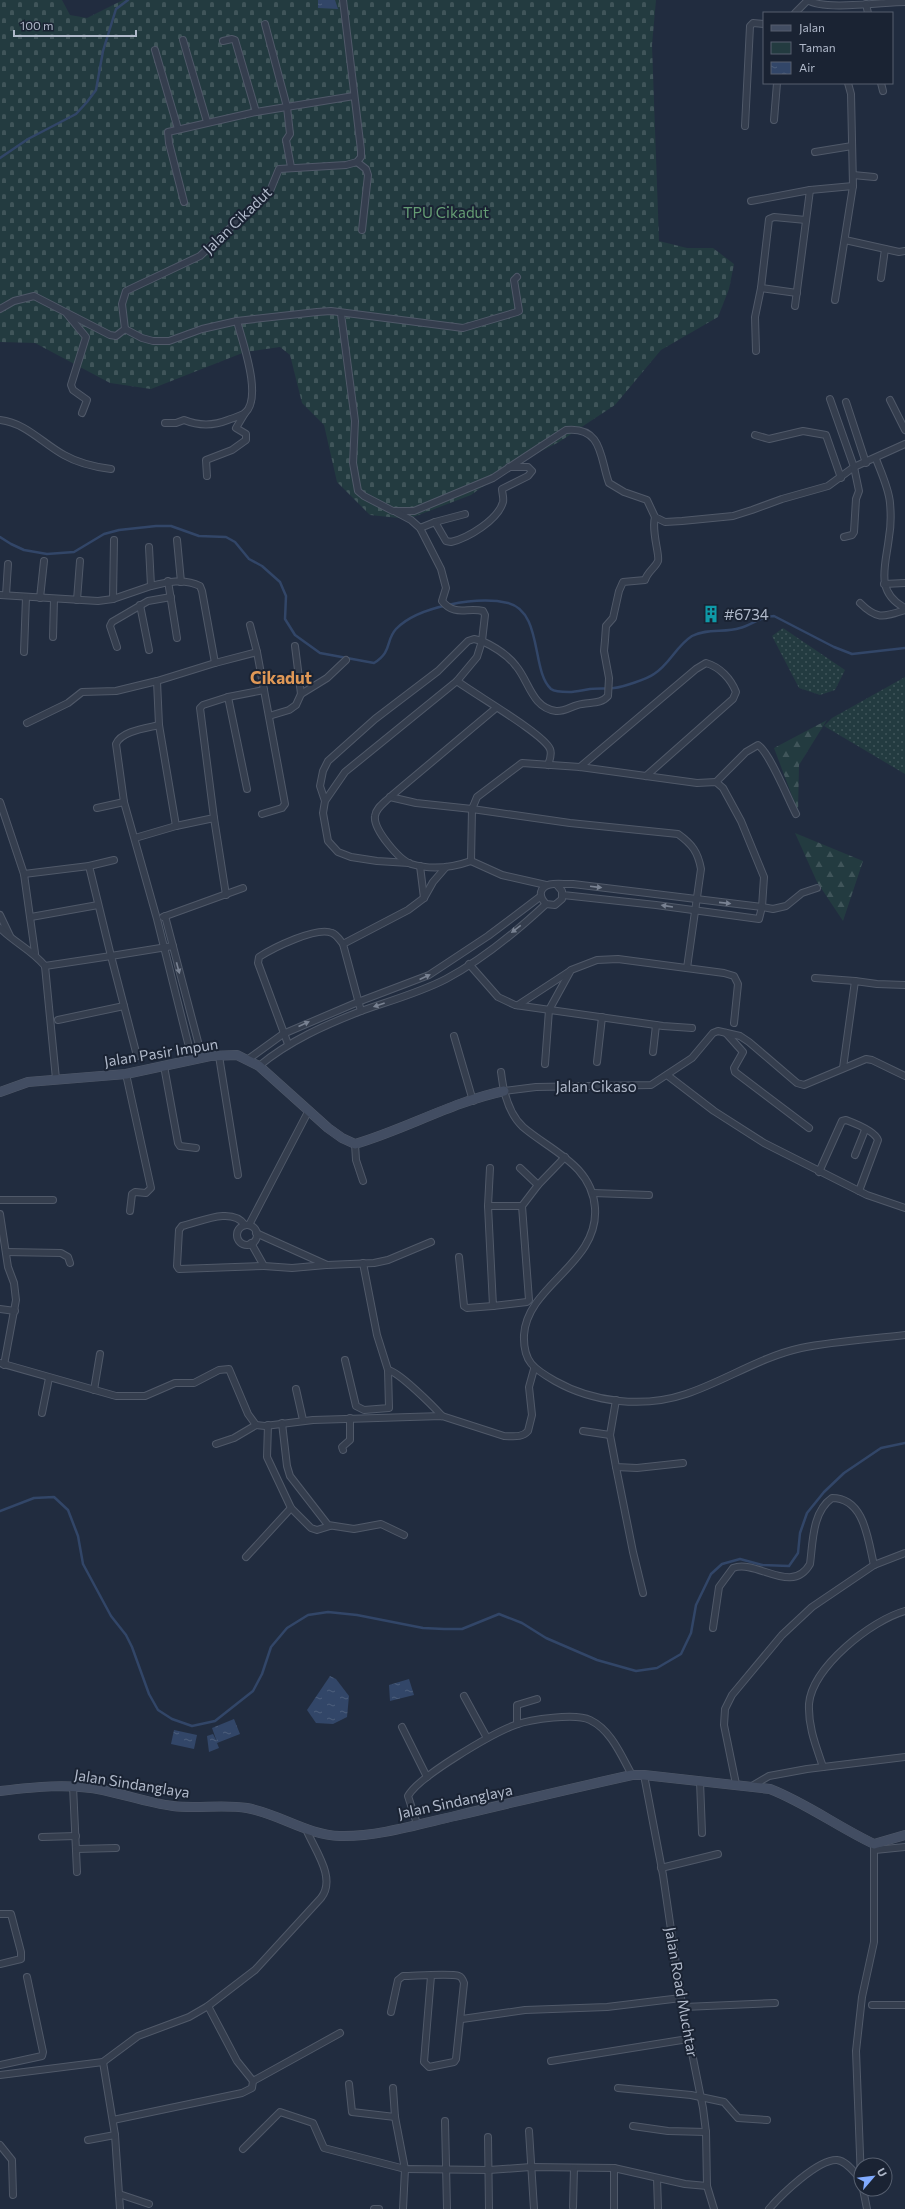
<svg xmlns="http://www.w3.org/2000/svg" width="905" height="2209" font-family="Commissioner,sans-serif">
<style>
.green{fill:url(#green-dots)}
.forest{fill:url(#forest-firs)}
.cemetery{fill:url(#cemetery-stones)}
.water{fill:url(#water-ripples)}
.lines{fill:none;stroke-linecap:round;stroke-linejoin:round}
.stream{stroke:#324668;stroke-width:2.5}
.street-casing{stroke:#505969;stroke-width:8}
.secondary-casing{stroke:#505969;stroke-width:10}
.street{stroke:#353e4e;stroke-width:6}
.secondary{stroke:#424d62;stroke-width:9}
.oneway{fill:#798292}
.labels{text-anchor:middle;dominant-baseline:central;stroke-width:4;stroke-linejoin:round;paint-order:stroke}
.park-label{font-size:15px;fill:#659d74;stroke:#1a2333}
.street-label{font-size:15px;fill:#b0b9ca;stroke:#1a2333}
.poi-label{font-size:15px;fill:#b0b9ca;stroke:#1a2333;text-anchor:start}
.quarter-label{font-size:17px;font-weight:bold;fill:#e09856;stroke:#1a2333}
</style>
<defs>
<pattern id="green-dots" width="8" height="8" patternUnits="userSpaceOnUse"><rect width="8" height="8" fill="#233b40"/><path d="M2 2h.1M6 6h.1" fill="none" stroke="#40555a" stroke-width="1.8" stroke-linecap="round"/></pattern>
<pattern id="forest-firs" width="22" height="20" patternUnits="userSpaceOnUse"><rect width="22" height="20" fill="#233b40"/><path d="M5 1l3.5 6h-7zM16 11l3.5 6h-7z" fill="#40555a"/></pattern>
<pattern id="cemetery-stones" width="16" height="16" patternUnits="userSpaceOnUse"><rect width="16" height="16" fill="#233b40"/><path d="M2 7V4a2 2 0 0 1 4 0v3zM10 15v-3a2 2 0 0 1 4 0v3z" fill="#40555a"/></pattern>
<pattern id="water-ripples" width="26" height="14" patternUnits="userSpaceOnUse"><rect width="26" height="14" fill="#324668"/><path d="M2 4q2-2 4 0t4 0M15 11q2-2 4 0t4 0" fill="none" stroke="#4d5f7c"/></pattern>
</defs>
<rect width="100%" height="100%" fill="#212c3f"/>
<g class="green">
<polygon points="783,628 845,670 835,690 820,695 799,688 772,636"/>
<polygon points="905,677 905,774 824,726 832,718"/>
</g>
<g class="forest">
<polygon points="827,720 799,765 798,812 774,748"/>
<polygon points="795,833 863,861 843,921 817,882"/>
</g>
<polygon class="cemetery" points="0,0 62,0 70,15 87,18 123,0 656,0 652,45 659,241 687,248 713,248 734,264 729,289 718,317 661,350 615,405 559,442 510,467 471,495 408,519 370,515 337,482 324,425 302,403 290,355 280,347 245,352 151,389 110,383 35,343 0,342"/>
<g class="water">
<polygon points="318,0 335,0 338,9 318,8"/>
<polygon points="330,1676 336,1679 349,1696 347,1717 333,1724 316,1723 307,1710"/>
<polygon points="409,1679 414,1695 390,1701 389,1685"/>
<polygon points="234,1719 240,1734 217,1743 219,1748 209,1752 207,1736 213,1734 217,1742 212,1728"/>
<polygon points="174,1730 197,1735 194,1749 171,1744"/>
</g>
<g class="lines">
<g class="stream">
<polyline points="0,158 28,139 76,114 87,102 96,90 103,51 116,9 128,0"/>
<path d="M0,537L11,544L24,550L47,554L74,552L104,534L119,530L156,526H171L199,536L226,537L235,542L249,559L262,566L280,582L286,596L285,619L295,635L320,653L374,663C393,651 385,641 396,629C418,606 478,596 508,603C543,612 531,671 551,689C555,692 563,692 569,692C576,692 583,690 590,689C598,688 606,689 614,688C623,687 647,679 654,674C670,664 676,646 692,636C707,628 725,633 740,628C752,625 761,616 774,616L834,647L852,654L905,648"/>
<polyline points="0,1511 34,1498 54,1497 68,1510 78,1536 83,1564 111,1616 126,1635 132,1647 149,1694 158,1710 172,1719 192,1726 215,1721 253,1691 262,1674 271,1647 287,1628 308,1615 328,1612 357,1615 423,1628 444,1629 462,1629 499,1614 522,1623 546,1638 597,1660 636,1671 657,1668 681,1654 691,1633 696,1605 711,1574 722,1564 740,1559 762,1565 789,1566 798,1553 800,1533 807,1513 824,1492 844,1473 881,1448 905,1443"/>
</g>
<g class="street-casing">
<g id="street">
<path d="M808,0C823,11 884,2 905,2"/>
<polyline points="866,4 868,13"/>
<polyline points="795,13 808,0"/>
<polyline points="265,24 287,107 290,134 286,140 291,167"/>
<polyline points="183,40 207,122"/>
<polyline points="223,41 232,39 235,40 256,112"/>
<polyline points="155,50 178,129"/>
<polyline points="881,83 883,91"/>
<polyline points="774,120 777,83"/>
<polyline points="745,126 750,26 753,23 764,24"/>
<polyline points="815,152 852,146"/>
<polyline points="357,162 366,169 368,175 362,230"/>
<polyline points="853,175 874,177"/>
<polyline points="751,201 810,190 853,186"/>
<polyline points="184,202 169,143 168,132 256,112 354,96"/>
<polyline points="845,240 899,252 905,251"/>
<polyline points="881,278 885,249"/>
<polyline points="797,293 761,288 769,219 774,217 806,220"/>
<polyline points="835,300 853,186 851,94 848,83"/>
<polyline points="795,306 810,190"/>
<polyline points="0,309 14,301 34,296 110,335 116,336 125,329 122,304 126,291 200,256 270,191 279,169 346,165 357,162 361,157 361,150 343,0"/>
<polyline points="67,314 86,337 71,385 73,390 87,400 82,413"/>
<path d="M341,314L355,421L353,463L358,491L364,496L393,511H414L493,478L566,430C603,426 600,459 609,483L624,492L647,500L655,517L665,522L682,521L733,516L752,510L782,499L828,486L854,467L905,444"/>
<polyline points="125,329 142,338 153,341 169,341 202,329 237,321 317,312 331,311 463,328 517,312 519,311 514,280 517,277"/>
<polyline points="756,351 755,317 761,288"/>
<polyline points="830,399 854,467 859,491 856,499 854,532 852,535 844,537"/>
<polyline points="890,400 905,430"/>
<polyline points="846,402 866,463"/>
<path d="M0,420C26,423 42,443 64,455C78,463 95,467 111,469"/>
<path d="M165,423H176L184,420C199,426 213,426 228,420C233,418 241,416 245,413C263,397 242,341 237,321"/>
<polyline points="755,435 769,439 803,431 826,435 841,478"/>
<path d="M876,459C881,472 889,489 890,503C891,514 891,526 889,537C886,565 874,592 905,608"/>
<polyline points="207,476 206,460 232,450 246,440 246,434 236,428 245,413"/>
<path d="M396,512L411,520L420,528L441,569L446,588L442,601C455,617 467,607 483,611L485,615L482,641C495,647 507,654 516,666C529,681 532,708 556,711C565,712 573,705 582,704C592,702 601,704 608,696L609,678L604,651L605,640L606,626L613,618L619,591L623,582L645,580C648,571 655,568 658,561C660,555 651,531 655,517"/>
<polyline points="435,522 465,514"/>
<path d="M420,528L435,522L446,541L451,542C468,538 498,520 503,502C504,498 502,493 502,489L528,476L532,471L528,467H509"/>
<polyline points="177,540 181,582"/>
<polyline points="168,581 177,638"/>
<polyline points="884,584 905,583"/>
<path d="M151,586C167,582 184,578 200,586L202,591L215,663"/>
<polyline points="0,595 98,601 113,599 151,586 149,547"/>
<polyline points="6,595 8,564"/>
<polyline points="40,598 44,561"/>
<polyline points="113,599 114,540"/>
<polyline points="77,600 80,561"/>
<path d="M860,603C877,620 883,617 905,610"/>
<polyline points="140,605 149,650"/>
<polyline points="250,625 257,652"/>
<polyline points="53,637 54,599"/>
<polyline points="295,646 301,694"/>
<polyline points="117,647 110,626 112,622 148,601 171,597"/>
<polyline points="24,652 26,597"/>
<path d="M457,681C474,694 544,734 550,749C552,754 550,760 548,765"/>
<polyline points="228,697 247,789"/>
<polyline points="269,716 289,710 296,705 301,694 327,678 346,660"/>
<polyline points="27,723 68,703 82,692 116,691 157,681"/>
<path d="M159,725C147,728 121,731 116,744L124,802L157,919L192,1059"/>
<path d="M580,767L696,669L706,663C720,667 731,679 736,692L733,699L646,776"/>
<path d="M716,782L746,752L758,745C770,753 788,799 796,814"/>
<polyline points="390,797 416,803 472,809 477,797 522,763 580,767 697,783 716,782 723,788 741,821 764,877 762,907 773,909 786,906 802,893 817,888"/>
<polyline points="325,801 320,786 323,771 328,761 375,719 438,671 468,641 474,639 482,641 477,657 457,681 345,772 325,801 323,813 328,841 338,852 351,857 377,861 409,863"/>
<polyline points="0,802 24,874 35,953"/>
<polyline points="97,808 124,802"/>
<polyline points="214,818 226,895"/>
<polyline points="176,826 159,725 157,681 215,663 257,652 285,804 282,808 262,814"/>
<polyline points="135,838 176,826 214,818 200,708 203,705 228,697 264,690"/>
<path d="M471,861C451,868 431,870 411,864C399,860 373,829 375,816C376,808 384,803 390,797L496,708"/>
<polyline points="420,866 424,898"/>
<polyline points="24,874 89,866 114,860"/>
<path d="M546,885L502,875L471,861L472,809L570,823L678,834C692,844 698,852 701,869L687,968"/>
<path d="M557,885L562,891V899L555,905L546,904C543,901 540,897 541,892C544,880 563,885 573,884L762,907L759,919L656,905L563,895"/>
<polyline points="0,915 10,936"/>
<polyline points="165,916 202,1057"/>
<polyline points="31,917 98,905"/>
<polyline points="163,917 243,888"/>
<path d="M0,928C15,943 32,950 45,966"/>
<polyline points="469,964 498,997 515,1005 663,1026 692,1028"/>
<polyline points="45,966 111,956 89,866"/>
<polyline points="45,966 56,1079"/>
<polyline points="815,978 855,981"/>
<polyline points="518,1005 570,971"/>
<polyline points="361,1011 343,944 408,910 424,898 433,882 446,867"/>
<polyline points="58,1020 124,1006"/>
<polyline points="726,1033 743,1052 734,1068 735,1072 809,1128"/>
<polyline points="454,1036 473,1101"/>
<path d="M288,1044L258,963L259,957C273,948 317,926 332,933C336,934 340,940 343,944"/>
<polyline points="653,1052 656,1025"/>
<polyline points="137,1056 111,956 173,946"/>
<polyline points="219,1056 238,1175"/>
<polyline points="247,1060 283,1034 358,1002 429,975 488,936 541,896"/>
<polyline points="597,1062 602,1017"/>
<polyline points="545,1064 549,1010 571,970 597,960 618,959 724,973 734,976 738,984 734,1023"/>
<polyline points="164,1066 178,1143 180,1146 196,1148"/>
<path d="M259,1066C289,1041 325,1025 361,1011C389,1001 419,993 446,979C482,960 517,931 546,904"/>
<polyline points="843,1068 855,981 877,984 905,985"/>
<path d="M501,1072C503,1090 509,1114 523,1127C551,1151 592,1165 595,1208C599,1264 527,1285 524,1335C523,1362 534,1369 555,1381C594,1403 644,1408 686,1394C725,1381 760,1357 801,1348C835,1341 871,1339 905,1335"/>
<polyline points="126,1074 151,1188 146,1193 135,1192 132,1194 130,1211"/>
<polyline points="667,1075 714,1111 764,1143 867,1195 905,1208"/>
<polyline points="504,1091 536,1087 651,1085 692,1058 713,1033 718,1031 740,1036 749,1042 797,1083 804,1085 866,1059 872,1060 905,1076"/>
<polyline points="355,1144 356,1160 363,1181"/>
<polyline points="855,1155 865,1130"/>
<polyline points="520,1168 538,1185"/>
<path d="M819,1172L842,1121L846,1120C854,1123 875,1131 878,1140L859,1191"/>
<polyline points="593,1193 649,1195"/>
<polyline points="0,1200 53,1200"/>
<polyline points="488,1206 490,1168"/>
<polyline points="522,1206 529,1300 527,1302 493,1306 488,1206 522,1206 538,1185 565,1157"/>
<polyline points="0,1214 8,1267 14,1283 16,1300 4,1365"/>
<path d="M245,1225C232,1206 200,1222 182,1226L179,1230L177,1266L179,1269L264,1266"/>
<polyline points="249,1225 309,1110"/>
<circle cx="247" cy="1235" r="10"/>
<polyline points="256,1233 327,1265 374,1263 388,1260 431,1242"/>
<polyline points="251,1243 264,1266 292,1268 326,1265"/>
<polyline points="6,1252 61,1253 68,1257 70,1263"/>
<polyline points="459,1257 464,1306 467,1308 493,1306"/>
<polyline points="0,1309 15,1311"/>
<polyline points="345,1360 356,1406 364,1410 389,1408 388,1370 377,1335 363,1263"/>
<path d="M0,1363L116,1396H145L175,1383H194L219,1370L229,1369L248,1414L256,1425L265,1426L313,1420L442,1416L504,1436C513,1436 522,1438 528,1431L532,1415L529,1387L534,1369"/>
<path d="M388,1370C399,1372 433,1406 442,1416"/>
<polyline points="296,1389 303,1420"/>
<polyline points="94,1390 100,1354"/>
<polyline points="616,1400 610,1435 616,1467 637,1468 683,1463"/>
<polyline points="42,1413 49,1378"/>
<polyline points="282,1423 287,1466 290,1476 328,1525 354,1529 381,1524 404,1535"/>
<polyline points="268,1425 267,1457 291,1508 311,1528 317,1530 330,1526"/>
<polyline points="583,1431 610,1435"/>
<polyline points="216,1444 234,1438 256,1425"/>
<polyline points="343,1450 342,1447 350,1440 350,1418"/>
<polyline points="616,1467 633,1552 643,1593"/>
<polyline points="246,1557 291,1508"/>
<path d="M713,1628L719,1587L733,1568C757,1559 792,1596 810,1564C813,1542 812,1512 832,1498C865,1498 868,1541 874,1565"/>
<polyline points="464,1696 487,1738"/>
<polyline points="517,1724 517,1705 537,1699"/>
<polyline points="402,1727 427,1777"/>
<path d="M823,1767C816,1746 808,1727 809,1704C812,1667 872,1620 905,1611"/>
<polyline points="644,1775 663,1875 681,1998 703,2108 706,2132 707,2186 714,2209"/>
<polyline points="700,1781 702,1833"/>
<polyline points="736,1784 724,1725 725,1709 732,1695 782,1635 812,1607 874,1565 905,1553"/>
<polyline points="73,1786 77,1872"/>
<polyline points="752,1786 769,1776 807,1769 905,1757"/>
<path d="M417,1824L408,1796C419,1776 493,1733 515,1725C531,1719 576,1713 590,1720C611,1730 621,1755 632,1775"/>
<polyline points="42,1837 76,1836"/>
<polyline points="76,1849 116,1848"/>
<polyline points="875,1850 905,1847"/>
<polyline points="661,1868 718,1854"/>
<polyline points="0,1914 11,1914 21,1952 21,1959 0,1964"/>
<polyline points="872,2005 905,2005"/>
<polyline points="208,2006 237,2061 253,2081 340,2033"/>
<polyline points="684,2007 775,2003"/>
<path d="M391,2012L398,1980L403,1976C414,1976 451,1973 459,1976C462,1977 463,1980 464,1983L456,2059L454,2062L429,2067L424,2062L431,1976"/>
<polyline points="462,2019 525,2010 607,2007 681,1998"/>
<polyline points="551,2061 688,2039"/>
<polyline points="103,2062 115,2135 120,2209"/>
<polyline points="0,2065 42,2056 43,2052 27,1977"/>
<path d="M0,2075L103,2062L138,2036L189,2017L208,2006L255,1970L321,1898C337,1878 314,1849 306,1829"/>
<polyline points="349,2084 352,2112 395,2117"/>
<polyline points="393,2088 395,2117 405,2169 403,2209"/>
<polyline points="618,2088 691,2095 724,2102 738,2118 767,2120"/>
<polyline points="113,2120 242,2093 252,2088 253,2081"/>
<polyline points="445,2121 447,2209"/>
<polyline points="633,2126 668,2131 706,2132"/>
<polyline points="529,2131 534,2209"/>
<polyline points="488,2137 489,2209"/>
<polyline points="88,2140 115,2135"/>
<polyline points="0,2145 12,2160 13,2195"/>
<polyline points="243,2149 280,2112 313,2123 324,2148 405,2169 489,2170 531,2167 614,2168 685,2184 707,2186"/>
<polyline points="657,2178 658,2209"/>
<polyline points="861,2180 856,2051 862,1997 874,1942 874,1844"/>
<polyline points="863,2189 867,2209"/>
<polyline points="119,2194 149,2204"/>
<polyline points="573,2207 574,2168"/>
<polyline points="374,2209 379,2209"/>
<polyline points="614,2209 614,2168"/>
<path d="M769,2209C781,2195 818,2159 837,2160C847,2161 854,2173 861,2179"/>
</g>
</g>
<g class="secondary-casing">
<g id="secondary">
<path d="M0,1092L28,1082L126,1074L210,1056L237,1055L259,1066L328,1128L342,1138L355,1144C406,1129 452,1102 504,1091"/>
<path d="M0,1791C34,1787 69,1783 103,1790C127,1795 149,1803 173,1806C197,1809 223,1804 247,1808C280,1814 307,1835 340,1836C376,1837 420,1824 455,1816C514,1802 573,1788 632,1775H644L770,1789C806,1803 838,1827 874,1844L905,1835"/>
</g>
</g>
<use href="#street" class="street"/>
<use href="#secondary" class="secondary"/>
</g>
<defs><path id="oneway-solid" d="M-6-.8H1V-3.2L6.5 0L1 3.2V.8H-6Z"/></defs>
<g class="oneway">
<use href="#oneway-solid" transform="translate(596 887) rotate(7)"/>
<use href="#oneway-solid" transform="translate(725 903) rotate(6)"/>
<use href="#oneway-solid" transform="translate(667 906) rotate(-171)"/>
<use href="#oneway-solid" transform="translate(516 929) rotate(143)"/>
<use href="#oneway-solid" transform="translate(178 968) rotate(75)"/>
<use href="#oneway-solid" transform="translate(425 977) rotate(-25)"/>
<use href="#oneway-solid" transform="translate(379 1005) rotate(161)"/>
<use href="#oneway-solid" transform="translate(304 1024) rotate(-24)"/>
</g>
<defs>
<g id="building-bare" transform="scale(1.38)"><path d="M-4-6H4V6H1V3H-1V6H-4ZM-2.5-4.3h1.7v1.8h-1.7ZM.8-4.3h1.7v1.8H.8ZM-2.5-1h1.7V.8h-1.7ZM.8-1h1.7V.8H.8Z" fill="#0f9aa8" stroke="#1a2333" stroke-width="2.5" paint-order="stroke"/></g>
</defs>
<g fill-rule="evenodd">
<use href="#building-bare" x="711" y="614"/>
</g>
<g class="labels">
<g class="park-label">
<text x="446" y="212">TPU Cikadut</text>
</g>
<g class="street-label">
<text transform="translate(237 220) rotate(-44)">Jalan Cikadut</text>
<text transform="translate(161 1052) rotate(-9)">Jalan Pasir Impun</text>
<text x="596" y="1086">Jalan Cikaso</text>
<text transform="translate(132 1783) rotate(9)">Jalan Sindanglaya</text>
<text transform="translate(455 1801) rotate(-12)">Jalan Sindanglaya</text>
<text transform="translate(682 1992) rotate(80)">Jalan Road Muchtar</text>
</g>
<g class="poi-label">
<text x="724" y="614">#6734</text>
</g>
<g class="quarter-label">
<text x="281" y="677">Cikadut</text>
</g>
</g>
<rect x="763" y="12" width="130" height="72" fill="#1a2333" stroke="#565f6f"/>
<rect x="771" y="25" width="20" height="6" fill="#424d62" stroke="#565f6f"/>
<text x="799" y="32" font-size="12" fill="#b0b9ca">Jalan</text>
<rect x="771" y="42" width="20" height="12" fill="#233b40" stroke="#565f6f"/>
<text x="799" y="52" font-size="12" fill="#b0b9ca">Taman</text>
<rect x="771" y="62" width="20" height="12" fill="url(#water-ripples)" stroke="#565f6f"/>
<text x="799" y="72" font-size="12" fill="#b0b9ca">Air</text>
<g transform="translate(873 2177) rotate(62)"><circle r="19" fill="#1a2333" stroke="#565f6f"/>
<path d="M0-3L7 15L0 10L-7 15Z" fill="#80abff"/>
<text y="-6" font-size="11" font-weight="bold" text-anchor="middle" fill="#b0b9ca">U</text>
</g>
<path d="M14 30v6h122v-6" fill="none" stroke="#b0b9ca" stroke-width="2"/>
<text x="20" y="30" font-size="12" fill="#b0b9ca" stroke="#1a2333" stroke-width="3" paint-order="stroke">100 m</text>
</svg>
